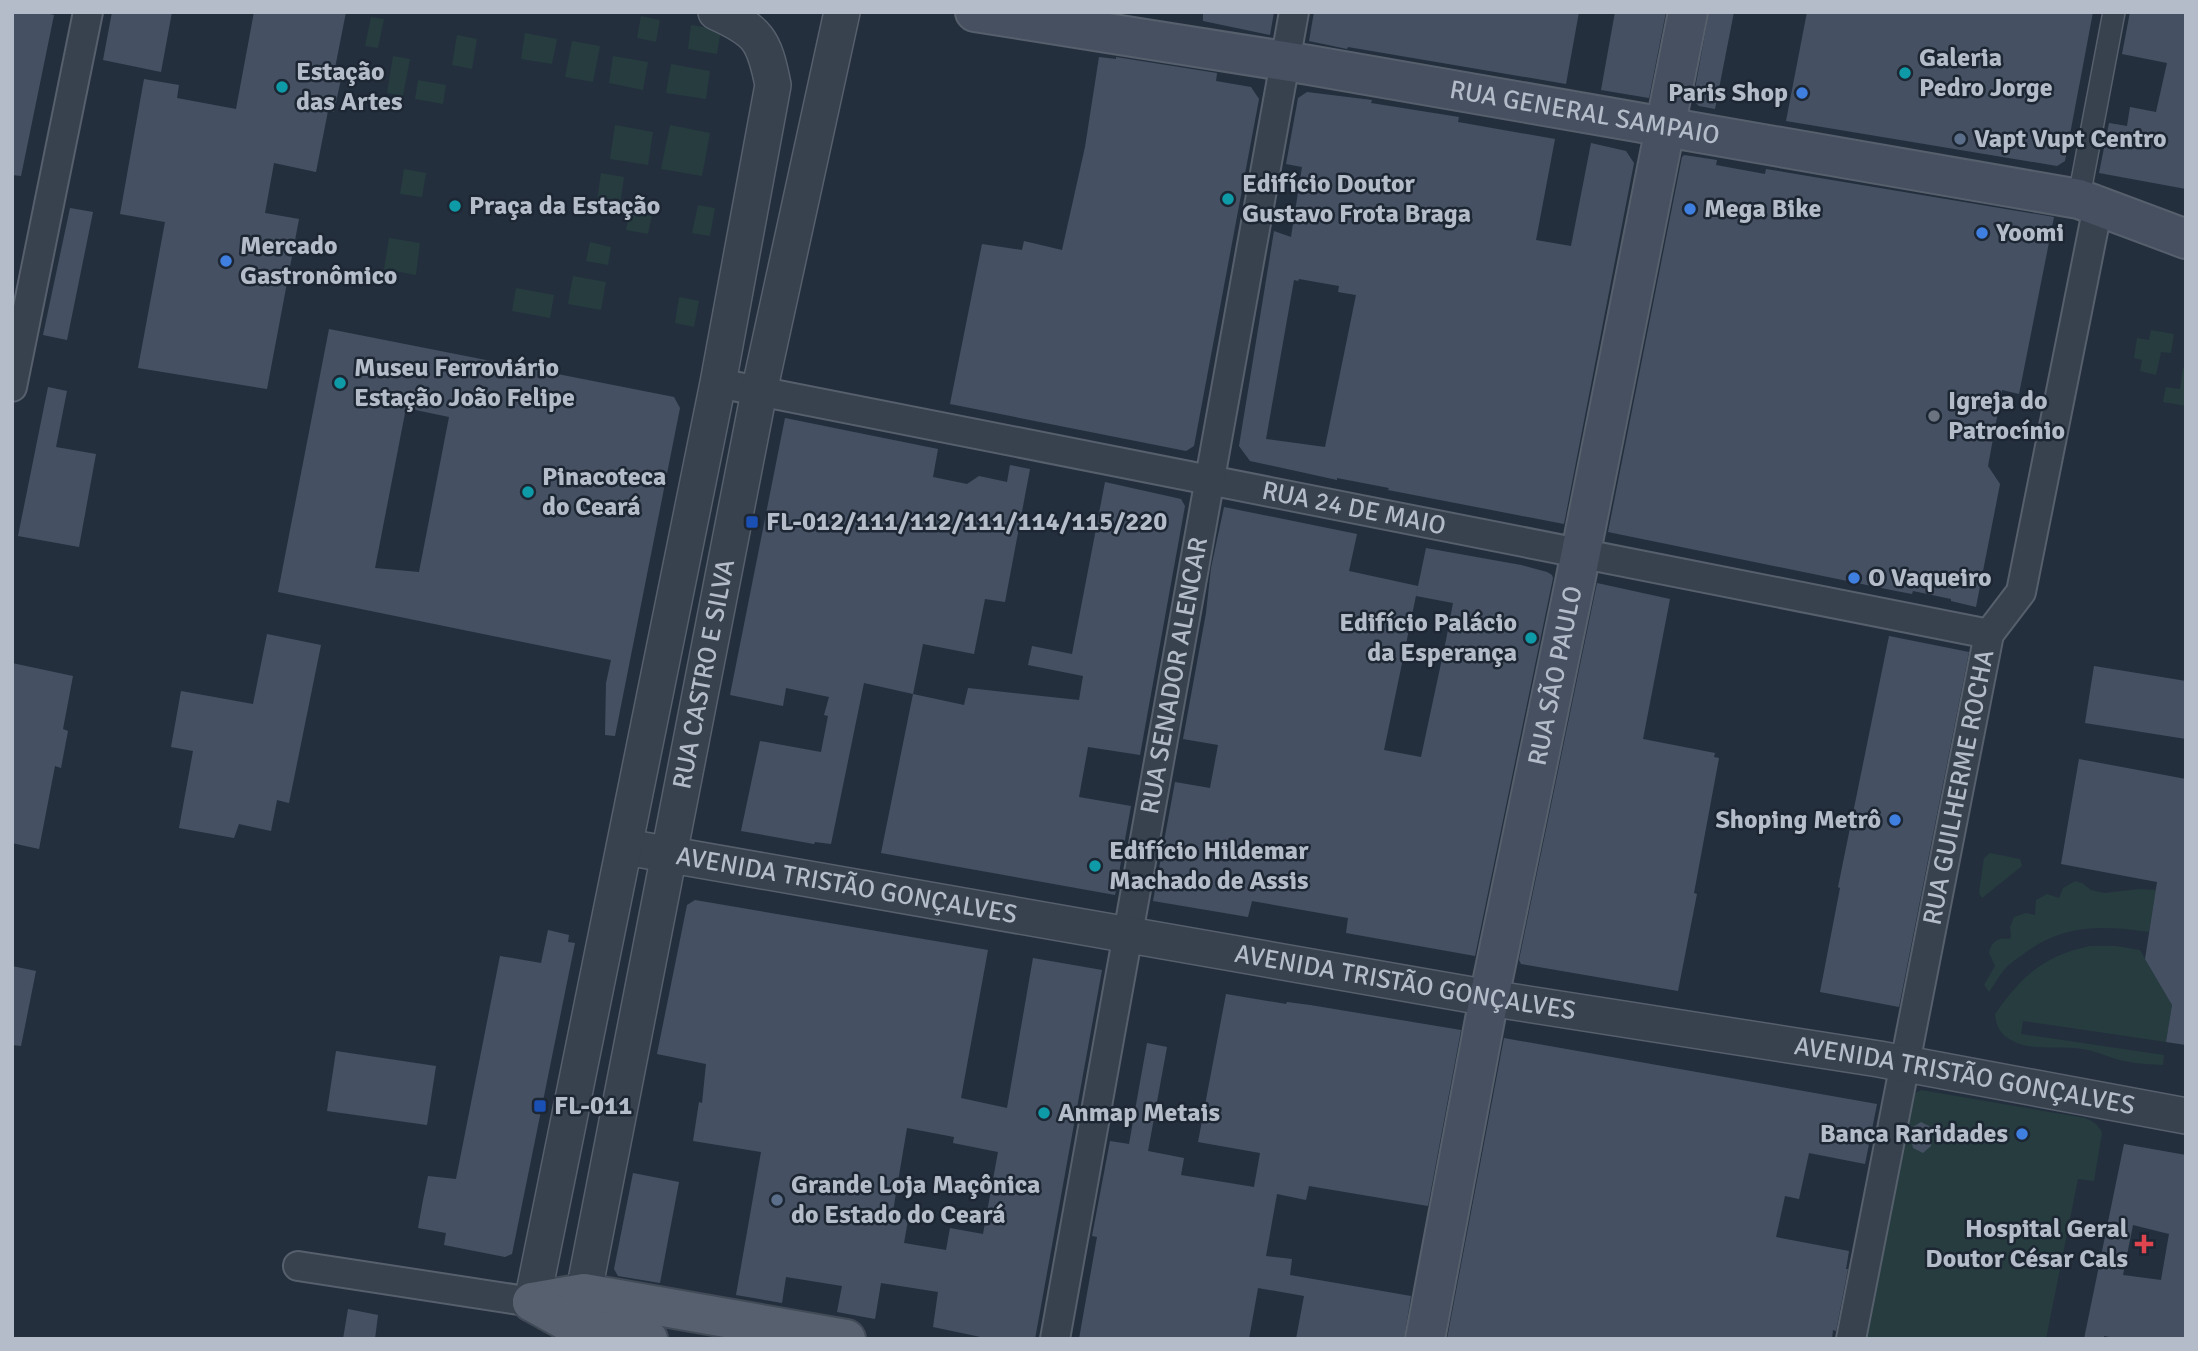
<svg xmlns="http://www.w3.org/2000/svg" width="2198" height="1351" font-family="Signika,sans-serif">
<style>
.green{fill:#263c3f}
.building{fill:#455162;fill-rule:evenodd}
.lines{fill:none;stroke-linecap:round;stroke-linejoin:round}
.pedestrian-casing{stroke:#565f6c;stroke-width:24}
.minor-casing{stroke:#565f6c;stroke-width:32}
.tertiary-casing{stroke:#565f6c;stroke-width:38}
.secondary-casing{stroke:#565f6c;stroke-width:42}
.primary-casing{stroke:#414a57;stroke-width:42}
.pedestrian{stroke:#38414e;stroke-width:21}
.minor{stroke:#38414e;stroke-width:28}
.tertiary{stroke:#38414e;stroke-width:35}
.secondary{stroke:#465061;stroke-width:38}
.primary{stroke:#56606e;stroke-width:38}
.culture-dot{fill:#0f9aa8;stroke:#1d2633;stroke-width:2.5}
.shop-dot{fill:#3f7fe0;stroke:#1d2633;stroke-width:2.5}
.service-dot{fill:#5c6f8a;stroke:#1d2633;stroke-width:2.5}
.worship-dot{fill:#6b7280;stroke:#1d2633;stroke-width:2.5}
.transit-dot{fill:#1a4fb4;stroke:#1d2633;stroke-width:2.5}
.health-dot{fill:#e0444e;stroke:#1d2633;stroke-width:2.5}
.labels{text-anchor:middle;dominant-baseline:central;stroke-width:5;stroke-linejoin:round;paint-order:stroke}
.poi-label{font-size:26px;font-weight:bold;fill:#b4bcc9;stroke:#1d2633;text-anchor:start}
.street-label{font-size:26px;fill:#b4bcc9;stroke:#1d2633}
</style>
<rect width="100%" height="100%" fill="#242f3e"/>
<g class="green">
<polygon points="641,16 660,20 656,42 637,38"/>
<polygon points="371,17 384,19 378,48 365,46"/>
<polygon points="691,25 721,30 717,54 688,49"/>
<polygon points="525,33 557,39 552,64 521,59"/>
<polygon points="457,35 477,39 472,69 452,65"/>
<polygon points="572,41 600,46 593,82 565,77"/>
<polygon points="393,56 410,59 403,96 387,93"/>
<polygon points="613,56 648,62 643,90 609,83"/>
<polygon points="671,64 710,71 706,99 666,93"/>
<polygon points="418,80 446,85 443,104 415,99"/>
<polygon points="615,125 653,132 648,165 610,159"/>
<polygon points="670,125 710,133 702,176 661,169"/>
<polygon points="404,169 426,173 422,197 400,194"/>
<polygon points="601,173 624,177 619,212 596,208"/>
<polygon points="632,200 654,205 648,234 626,230"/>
<polygon points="698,205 715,208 710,236 692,233"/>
<polygon points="389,238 420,243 416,275 384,269"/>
<polygon points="590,242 611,247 608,265 586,261"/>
<polygon points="573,276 606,282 601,310 568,304"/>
<polygon points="516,288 554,295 550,318 512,311"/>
<polygon points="679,297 699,301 694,327 675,323"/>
<polygon points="2151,330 2174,334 2171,353 2161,352 2156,375 2140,371 2142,360 2134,358 2137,338 2149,340"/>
<polygon points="2183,368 2186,369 2186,406 2163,402 2166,387 2180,389"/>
<polygon points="1990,853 2020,859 2022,866 1982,898 1979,893 1984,858"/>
<path d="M2075,881L2082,883L2091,890L2104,893L2139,889L2156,890L2149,932C2101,925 2061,924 2021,956C2015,960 2009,964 2004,970C1999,976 1994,985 1989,992L1984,985L1995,966L1989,953C1991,942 1998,937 2009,939L2011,937L2010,927L2014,917L2026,913L2035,915L2036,900L2047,894L2059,898L2063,888Z"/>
<path d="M2090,946H2116L2140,950L2172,1005L2166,1042L2023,1021L2021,1034L2164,1055L2163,1065C2150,1064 2137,1064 2124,1061C2110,1058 2097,1051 2082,1049C2060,1045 2031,1052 2011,1040C2000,1034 1996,1026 1995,1014C2022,976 2043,956 2090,946Z"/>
<path d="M1921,1090L2085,1118C2093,1121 2099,1125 2102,1133L2094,1181L2078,1179L2046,1339H1861L1910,1096Z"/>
</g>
<g class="building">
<polygon points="12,12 42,12 54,15 21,176 12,175"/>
<polygon points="112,12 172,12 161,72 103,60"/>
<polygon points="254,12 346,12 334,73 342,74 334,112 328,111 316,172 274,163 265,213 299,219 267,389 138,368 165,222 120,214 144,79 179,85 177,98 236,109"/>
<polygon points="1203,12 1274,12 1270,35 1203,21"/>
<polygon points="1314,12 1579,12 1566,84 1348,47 1347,49 1309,41"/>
<polygon points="1615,12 1666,12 1649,98 1601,90"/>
<polygon points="1709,12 1734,12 1715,109 1699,106 1693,100"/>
<polygon points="1807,12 2093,12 2065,161 2057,166 1786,121"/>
<polygon points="2130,12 2186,12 2186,189 2099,173 2109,123 2127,126 2130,107 2156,112 2167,63 2122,54"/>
<polygon points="1099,57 1116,59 1116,57 1217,73 1216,81 1251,87 1259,99 1194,446 1186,451 950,404 982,244 1022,250 1024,241 1062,250 1085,147"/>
<path d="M1307,92L1372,100L1371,103L1459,117L1458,122L1555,139L1536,240L1571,246L1591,143L1626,151L1634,163L1564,524L1388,490L1389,488L1337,478V480L1250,461L1239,446L1274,231L1291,237L1302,167L1286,164L1298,98ZM1299,279L1339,286L1338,292L1356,295L1325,447L1266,439L1294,280L1298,281Z"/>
<polygon points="1684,155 1717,160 1716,165 1765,174 1766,169 2054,217 2019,394 2002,390 1988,466 2000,484 1976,607 1951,601 1951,599 1913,591 1912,594 1896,591 1608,532 1682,157"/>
<polygon points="70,208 93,212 67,340 43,335"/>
<path d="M329,329L674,397L680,408L615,736L605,735L606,683L611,660L278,592ZM406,408L449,417L419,572L375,568Z"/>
<polygon points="48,387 67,391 56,447 96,454 79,547 18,536"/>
<polygon points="785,418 938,449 933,477 967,484 979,476 1007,482 1010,465 1030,469 1005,602 985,599 974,654 923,644 913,694 864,683 831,844 815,842 814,844 741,831 760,741 821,752 828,716 824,715 829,697 786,688 783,706 730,695"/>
<polygon points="1105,482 1181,499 1185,506 1140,755 1088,747 1079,797 1131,806 1115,895 881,853 913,694 964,705 968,688 1079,700 1083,676 1028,665 1032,646 1072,654"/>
<polygon points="1224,507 1357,534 1349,571 1418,586 1384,750 1421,757 1446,640 1453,603 1416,596 1426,548 1521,565 1547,572 1552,575 1553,578 1475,956 1346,933 1348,918 1252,901 1248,917 1153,901 1175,782 1210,788 1218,745 1183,739 1206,613 1211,568"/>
<polygon points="1597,583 1670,599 1643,739 1715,753 1714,757 1719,758 1694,893 1697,894 1678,991 1521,964 1519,960"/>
<polygon points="267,634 321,645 289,803 277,800 271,831 239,824 234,838 179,828 193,751 171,747 181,691 253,704"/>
<polygon points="1889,636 1969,652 1899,1007 1820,992 1840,888 1838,887"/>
<polygon points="12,663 73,676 63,729 68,731 64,752 61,768 55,766 39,849 12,843"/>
<polygon points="2094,666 2186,681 2186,739 2085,723"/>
<polygon points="2079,759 2186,779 2186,1045 2166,1042 2172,1005 2145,959 2157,882 2061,864"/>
<path d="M695,900L988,950L961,1098L1007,1108L1033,958L1102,970L1035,1339H990L933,1327L938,1292L881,1283L875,1319L837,1312L842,1286L786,1277L782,1303L736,1295L761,1152L693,1141L699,1102L702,1103L706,1064L657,1054L687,905ZM907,1128L954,1137L953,1143L998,1152L983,1234L950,1228L946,1250L904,1243L908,1220L892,1217Z"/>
<polygon points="548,930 569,935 568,942 575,943 512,1254 505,1257 444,1245 446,1233 418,1228 423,1200 428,1176 456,1179 500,956 541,963"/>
<polygon points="12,966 36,971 21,1046 12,1045"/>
<polygon points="1226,994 1286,1004 1287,1002 1310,1005 1461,1030 1428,1206 1309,1186 1306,1200 1277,1194 1266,1256 1292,1259 1290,1275 1411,1296 1404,1339 1296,1339 1304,1296 1258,1288 1249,1339 1079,1339 1097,1237 1092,1236 1110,1141 1129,1144 1147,1043 1167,1047 1148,1151 1184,1158 1181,1175 1254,1187 1260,1153 1198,1142"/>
<polygon points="1504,1038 1877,1104 1865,1164 1809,1153 1799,1199 1785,1196 1776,1237 1849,1251 1846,1269 1848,1269 1836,1331 1833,1330 1832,1339 1447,1339"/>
<polygon points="336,1051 436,1066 427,1125 327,1111"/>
<polygon points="1921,1122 1929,1126 1932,1132 1931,1146 1923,1153 1913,1148 1910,1134 1913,1127"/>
<path d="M2124,1144L2186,1155V1339H2122L2104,1336V1339H2084ZM2133,1225L2169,1234L2161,1280L2123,1275Z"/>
<polygon points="633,1173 679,1182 660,1283 618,1276 614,1269"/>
<polygon points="348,1309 378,1315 375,1339 343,1339"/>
</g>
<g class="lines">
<g class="pedestrian-casing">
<polyline id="pedestrian" points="2082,181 2114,12"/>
</g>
<g class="minor-casing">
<g id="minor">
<path id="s1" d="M718,383L1989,634"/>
<polyline points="12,387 88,12"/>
<polyline points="298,1266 532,1302"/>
<path id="s2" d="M1055,1339L1294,12"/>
<path id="s3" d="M1851,1339L1989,634L2021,592L2098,206"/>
</g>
</g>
<g class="tertiary-casing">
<g id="tertiary">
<path id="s4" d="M626,847L1489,998L1879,1059L2186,1116"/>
<path d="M532,1302L718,383L773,85C764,39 758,31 716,12"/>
<path id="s5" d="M578,1322L759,392L842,12"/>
</g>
</g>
<g class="secondary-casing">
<g id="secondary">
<path id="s6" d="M975,12L1309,65L2079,199L2186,239"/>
<path id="s7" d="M1425,1339L1489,998L1575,582L1688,12"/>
</g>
</g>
<g class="primary-casing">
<g id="primary">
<polyline points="532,1302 584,1293 846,1339"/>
<polyline points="532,1302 577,1327 648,1339"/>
</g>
</g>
<use href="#pedestrian" class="pedestrian"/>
<use href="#minor" class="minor"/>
<use href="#tertiary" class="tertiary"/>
<use href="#secondary" class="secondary"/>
<use href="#primary" class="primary"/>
</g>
<g class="culture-dot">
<circle cx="1905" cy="73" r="7"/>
<circle cx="282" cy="87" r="7"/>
<circle cx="1228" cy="199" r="7"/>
<circle cx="455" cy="206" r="7"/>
<circle cx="340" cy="383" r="7"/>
<circle cx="528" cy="492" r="7"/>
<circle cx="1531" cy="638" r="7"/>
<circle cx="1095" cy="866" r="7"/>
<circle cx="1044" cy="1113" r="7"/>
</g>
<g class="shop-dot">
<circle cx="1802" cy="93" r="7"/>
<circle cx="1690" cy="209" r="7"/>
<circle cx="1982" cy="233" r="7"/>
<circle cx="226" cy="261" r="7"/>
<circle cx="1854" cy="578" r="7"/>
<circle cx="1895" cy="820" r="7"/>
<circle cx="2022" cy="1134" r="7"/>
</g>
<g class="service-dot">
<circle cx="1960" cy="139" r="7"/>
<circle cx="777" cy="1200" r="7"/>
</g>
<circle class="worship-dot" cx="1934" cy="416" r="7"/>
<g class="transit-dot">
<rect x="745" y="515" width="14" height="14" rx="3.5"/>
<rect x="533" y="1099" width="14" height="14" rx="3.5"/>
</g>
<path class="health-dot" d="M2140.5 1233.5h7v7h7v7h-7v7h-7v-7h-7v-7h7z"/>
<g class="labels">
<g class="poi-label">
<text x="1919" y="58">Galeria<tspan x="1919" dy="30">Pedro Jorge</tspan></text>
<text x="296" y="72">Estação<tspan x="296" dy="30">das Artes</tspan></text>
<text x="1788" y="93" text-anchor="end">Paris Shop</text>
<text x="1974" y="139">Vapt Vupt Centro</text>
<text x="1242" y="184">Edifício Doutor<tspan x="1242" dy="30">Gustavo Frota Braga</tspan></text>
<text x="469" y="206">Praça da Estação</text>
<text x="1704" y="209">Mega Bike</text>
<text x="1996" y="233">Yoomi</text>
<text x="240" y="246">Mercado<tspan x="240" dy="30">Gastronômico</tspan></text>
<text x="354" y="368">Museu Ferroviário<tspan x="354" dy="30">Estação João Felipe</tspan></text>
<text x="1948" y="401">Igreja do<tspan x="1948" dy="30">Patrocínio</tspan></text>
<text x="542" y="477">Pinacoteca<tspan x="542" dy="30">do Ceará</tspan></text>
<text x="766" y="522">FL-012/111/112/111/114/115/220</text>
<text x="1868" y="578">O Vaqueiro</text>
<text x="1517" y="623" text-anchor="end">Edifício Palácio<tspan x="1517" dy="30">da Esperança</tspan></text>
<text x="1881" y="820" text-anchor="end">Shoping Metrô</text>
<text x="1109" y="851">Edifício Hildemar<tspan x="1109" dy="30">Machado de Assis</tspan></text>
<text x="554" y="1106">FL-011</text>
<text x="1058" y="1113">Anmap Metais</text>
<text x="2008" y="1134" text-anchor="end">Banca Raridades</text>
<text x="791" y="1185">Grande Loja Maçônica<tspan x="791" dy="30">do Estado do Ceará</tspan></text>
<text x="2128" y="1229" text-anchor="end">Hospital Geral<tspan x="2128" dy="30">Doutor César Cals</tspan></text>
</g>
<g class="street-label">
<text stroke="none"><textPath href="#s6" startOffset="618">RUA GENERAL SAMPAIO</textPath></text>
<text stroke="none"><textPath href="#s1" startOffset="648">RUA 24 DE MAIO</textPath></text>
<text stroke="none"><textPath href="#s5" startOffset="660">RUA CASTRO E SILVA</textPath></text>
<text stroke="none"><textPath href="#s2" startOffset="674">RUA SENADOR ALENCAR</textPath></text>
<text stroke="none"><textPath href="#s7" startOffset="676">RUA SÃO PAULO</textPath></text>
<text stroke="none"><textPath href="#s3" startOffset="562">RUA GUILHERME ROCHA</textPath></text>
<text stroke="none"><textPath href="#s4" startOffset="224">AVENIDA TRISTÃO GONÇALVES</textPath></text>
<text stroke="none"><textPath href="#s4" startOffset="791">AVENIDA TRISTÃO GONÇALVES</textPath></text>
<text stroke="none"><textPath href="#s4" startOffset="1358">AVENIDA TRISTÃO GONÇALVES</textPath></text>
</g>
</g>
<rect width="2198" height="1351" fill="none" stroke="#b4bcc9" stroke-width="28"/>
</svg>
